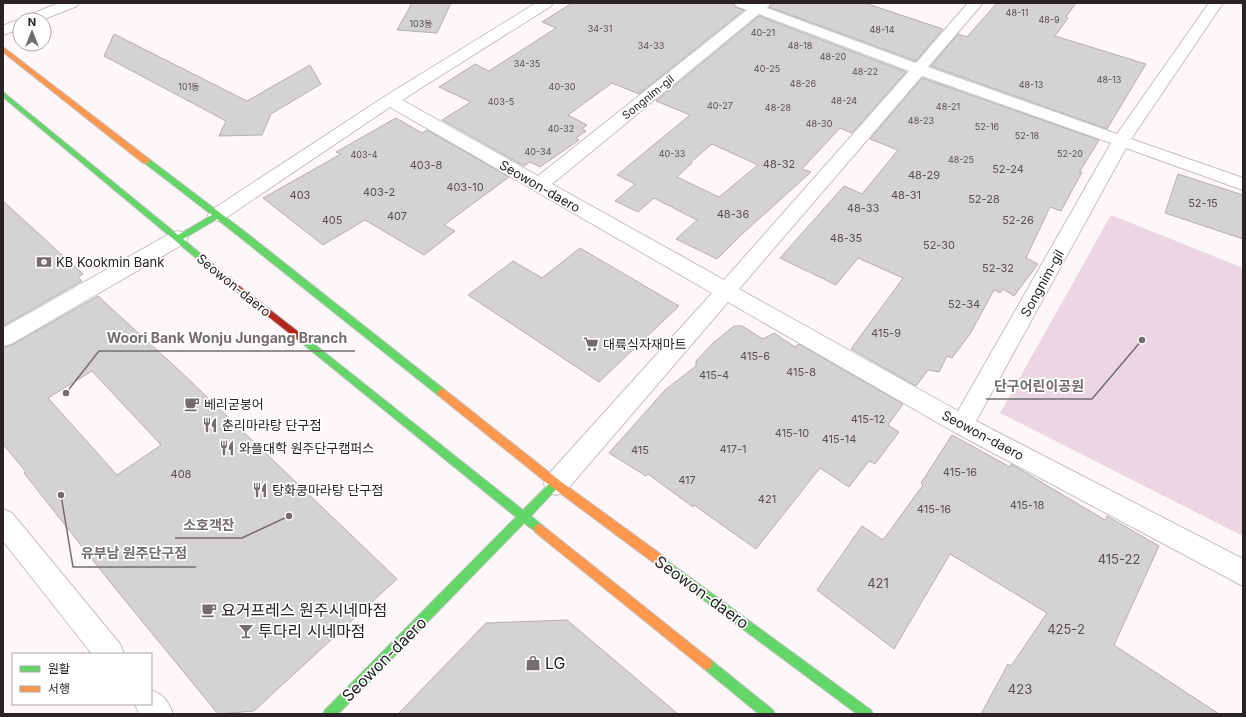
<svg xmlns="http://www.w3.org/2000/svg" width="1246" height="717" font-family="Inter,'Noto Sans KR',sans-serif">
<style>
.green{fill:#ebd6e1}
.building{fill:#d5d3d1;stroke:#b3b1af;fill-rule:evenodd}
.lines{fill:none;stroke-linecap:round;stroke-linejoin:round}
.street-casing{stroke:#c5c0c2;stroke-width:2}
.fast-casing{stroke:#c5c0c2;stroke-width:2}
.slow-casing{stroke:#c5c0c2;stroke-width:2}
.jam-casing{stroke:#c5c0c2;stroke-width:2}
.street{fill:#fffefe;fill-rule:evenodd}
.fast{fill:#63d668;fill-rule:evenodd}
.slow{fill:#ff974d;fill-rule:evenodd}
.jam{fill:#b3261e;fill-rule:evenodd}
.labels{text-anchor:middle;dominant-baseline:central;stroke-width:3.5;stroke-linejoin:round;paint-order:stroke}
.far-number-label{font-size:9px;fill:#544f51}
.far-street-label{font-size:11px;fill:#292326;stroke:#fff}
.number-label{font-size:11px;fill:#544f51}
.street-label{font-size:13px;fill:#292326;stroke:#fff}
.poi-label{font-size:13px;fill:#292326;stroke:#fff;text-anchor:start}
.near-number-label{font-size:13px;fill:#544f51}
.near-street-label{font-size:16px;fill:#292326;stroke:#fff}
.near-poi-label{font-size:16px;fill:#292326;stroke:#fff;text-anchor:start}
.leader{fill:none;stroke:#736d70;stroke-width:1.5}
.callout-dot{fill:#736d70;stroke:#fff;stroke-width:1.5}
.callout-label{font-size:14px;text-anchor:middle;font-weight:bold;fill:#736d70;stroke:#fff;stroke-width:3.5;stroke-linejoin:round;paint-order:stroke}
</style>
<rect width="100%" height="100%" fill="#fdf7fa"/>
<polygon class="green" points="1111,215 1243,268 1243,536 1000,413"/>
<g class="building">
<polygon points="412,3 451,3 437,33 397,30"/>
<polygon points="572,3 733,3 735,7 744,10 639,94 612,83 568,115 587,125 582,129 586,131 576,138 579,140 540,167 530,162 524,166 442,120 471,102 439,87 475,64 489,71 556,28 542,22"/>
<polygon points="772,3 865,3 943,29 916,61 769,7"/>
<polygon points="997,3 1076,3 1066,17 1068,18 1055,36 1146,64 1107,129 931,66 958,34 967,37"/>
<path d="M759,16L906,72L852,133L840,128L802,169L811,172L740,236L717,259L676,239L697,220L654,198L638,212L615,201L635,184L617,175L690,115L656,101ZM712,144L758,165L719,197L677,177L692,163L691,162Z"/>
<polygon points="114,34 247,101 310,65 321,84 271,114 262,135 219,136 226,121 104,56"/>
<polygon points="922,78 1099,140 1079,173 1082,172 1061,211 1050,207 1026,258 1038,264 1014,296 1003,289 1000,293 994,290 970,334 952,358 947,356 939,372 928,370 916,386 851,349 903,278 858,258 836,285 780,258 844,186 862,194 898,150 870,139"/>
<polygon points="396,118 422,133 427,130 509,177 444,225 455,231 424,255 365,220 323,245 263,198 341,154 336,152"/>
<polygon points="1178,174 1243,195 1243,239 1165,213"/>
<polygon points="3,201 83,274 78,277 82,281 3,326"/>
<polygon points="580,248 679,306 599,382 468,295 513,261 542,278"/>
<path d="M98,296L181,372L397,579L254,711L218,714L110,582L24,473L26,472L3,444V347L12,345ZM92,371L161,445L117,475L48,398Z"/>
<polygon points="734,326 742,326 763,339 774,333 795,347 799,344 903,404 888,425 899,432 875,464 869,461 849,487 820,468 756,549 694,505 693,507 648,474 646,476 609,453 665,390 696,366 696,361 713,343"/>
<polygon points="952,435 1010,467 1011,464 1105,520 1107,516 1159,546 1114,645 1219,714 981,714 1008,664 1011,666 1047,613 950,554 894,649 817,590 862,526 883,540 923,485 921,483"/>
<polygon points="567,620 678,714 398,714 486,623"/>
</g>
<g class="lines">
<g class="street-casing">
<g id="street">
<polygon points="59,3 79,3 77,6 42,20 22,20 24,17"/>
<path d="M536,3H553L551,6L402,100L538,176L747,10L736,6L734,3H771L767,8L916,63L968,3H983L928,67L1117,134L1209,3H1223L1131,139L1243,178V190L1126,148L976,421L1243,559V586L954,432L728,302L565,492L556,495L547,492L544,484L547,476L712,293L390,107L224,219L217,221L210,219L208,215L210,211L384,97ZM759,14L909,71L724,280L552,184ZM922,76L1111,143L958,411L739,289Z"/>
<path d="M20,20V29L3,35V26C9,23 15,20 21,20Z"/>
<polygon points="178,231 185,233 188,238 185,243 11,344 3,346 3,328 171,233"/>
<polygon points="3,509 12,513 120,644 124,654 92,654 3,541"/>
<path d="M151,690C164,695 168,701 173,714H139L135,704H151Z"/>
</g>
</g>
<g class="fast-casing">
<g id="fast">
<polygon points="3,92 178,235 212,215 142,161 143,159 149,159 244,231 445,390 447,393 445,396 439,396 217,219 183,239 233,281 229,284 226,283 3,97"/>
<polygon points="306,339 309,340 523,510 552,481 556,480 560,481 561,484 531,516 543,526 544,529 543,532 539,534 524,523 338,714 323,714 325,710 516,517 303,344 302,342 303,340"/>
<polygon points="662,557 871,710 873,714 857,714 658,566 657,562 658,558"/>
<polygon points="707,658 711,660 773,710 775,714 759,714 703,668 701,664 703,660"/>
</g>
</g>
<g class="slow-casing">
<g id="slow">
<polygon points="3,47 149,159 149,163 143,163 3,52"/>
<polygon points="442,389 445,390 560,481 666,558 667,562 666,566 662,567 658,566 552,487 439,396 437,393 439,390"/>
<polygon points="539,524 543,526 711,660 713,664 711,668 707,670 703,668 535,532 534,529 535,526"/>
</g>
</g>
<g class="jam-casing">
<polygon id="jam" points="229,278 309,340 310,342 309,344 303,344 226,283 225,281 226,279"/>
</g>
<use href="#street" class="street"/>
<use href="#fast" class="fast"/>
<use href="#slow" class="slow"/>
<use href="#jam" class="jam"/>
</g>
<defs>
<g id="bank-bare" transform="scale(1.2)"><path d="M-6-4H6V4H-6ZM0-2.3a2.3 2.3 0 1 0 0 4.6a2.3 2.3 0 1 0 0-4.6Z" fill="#736d70" stroke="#fff" stroke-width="2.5" paint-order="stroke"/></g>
<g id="supermarket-bare" transform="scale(1.2)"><path d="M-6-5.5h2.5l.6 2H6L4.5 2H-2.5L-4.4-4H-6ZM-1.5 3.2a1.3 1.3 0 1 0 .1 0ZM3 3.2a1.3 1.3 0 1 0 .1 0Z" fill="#736d70" stroke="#fff" stroke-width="2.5" paint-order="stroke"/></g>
<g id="cafe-bare" transform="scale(1.2)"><path d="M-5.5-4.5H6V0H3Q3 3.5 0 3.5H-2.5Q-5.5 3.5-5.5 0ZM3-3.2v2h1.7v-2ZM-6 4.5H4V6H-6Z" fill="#736d70" stroke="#fff" stroke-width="2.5" paint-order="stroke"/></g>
<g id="restaurant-bare" transform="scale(1.2)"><path d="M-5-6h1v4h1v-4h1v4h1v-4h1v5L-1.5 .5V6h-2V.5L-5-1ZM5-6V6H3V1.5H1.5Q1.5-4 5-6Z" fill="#736d70" stroke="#fff" stroke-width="2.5" paint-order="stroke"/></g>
<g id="bar-bare" transform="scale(1.2)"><path d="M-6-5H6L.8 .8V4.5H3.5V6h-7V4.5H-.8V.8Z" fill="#736d70" stroke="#fff" stroke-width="2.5" paint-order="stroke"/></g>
<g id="shop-bare" transform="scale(1.2)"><path d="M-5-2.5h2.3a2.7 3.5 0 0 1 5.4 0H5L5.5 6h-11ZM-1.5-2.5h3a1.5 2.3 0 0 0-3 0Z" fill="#736d70" stroke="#fff" stroke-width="2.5" paint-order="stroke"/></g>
</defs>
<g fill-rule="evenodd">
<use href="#bank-bare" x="44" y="262"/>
<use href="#supermarket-bare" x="591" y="344"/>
<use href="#cafe-bare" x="192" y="404"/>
<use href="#restaurant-bare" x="210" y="425"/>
<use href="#restaurant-bare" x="227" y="448"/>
<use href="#restaurant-bare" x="260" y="490"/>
<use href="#cafe-bare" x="209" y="610"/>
<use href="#bar-bare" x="246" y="631"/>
<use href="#shop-bare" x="533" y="663"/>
</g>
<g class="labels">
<g class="far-number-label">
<text x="1017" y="12">48-11</text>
<text x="1049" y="19">48-9</text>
<text x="421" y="23">103동</text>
<text x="600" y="28">34-31</text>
<text x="882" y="29">48-14</text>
<text x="763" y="32">40-21</text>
<text x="651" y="45">34-33</text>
<text x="800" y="45">48-18</text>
<text x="833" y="56">48-20</text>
<text x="527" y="63">34-35</text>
<text x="767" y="68">40-25</text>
<text x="865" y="71">48-22</text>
<text x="1109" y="79">48-13</text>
<text x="803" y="83">48-26</text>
<text x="1031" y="84">48-13</text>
<text x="189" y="86">101동</text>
<text x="562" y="86">40-30</text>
<text x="844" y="100">48-24</text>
<text x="501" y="101">403-5</text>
<text x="720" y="105">40-27</text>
<text x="948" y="106">48-21</text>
<text x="778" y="107">48-28</text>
<text x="921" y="120">48-23</text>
<text x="819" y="123">48-30</text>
<text x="987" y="126">52-16</text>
<text x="561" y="128">40-32</text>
<text x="1027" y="135">52-18</text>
<text x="538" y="151">40-34</text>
<text x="672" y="153">40-33</text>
<text x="1070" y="153">52-20</text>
<text x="364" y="154">403-4</text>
<text x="961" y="159">48-25</text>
</g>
<g class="far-street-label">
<text transform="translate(648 97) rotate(-39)">Songnim-gil</text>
</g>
<g class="number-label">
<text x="779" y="164">48-32</text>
<text x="426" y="165">403-8</text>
<text x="1008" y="169">52-24</text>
<text x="924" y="175">48-29</text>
<text x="465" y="187">403-10</text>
<text x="379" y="192">403-2</text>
<text x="300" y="195">403</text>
<text x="906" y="195">48-31</text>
<text x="984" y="199">52-28</text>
<text x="1203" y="203">52-15</text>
<text x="863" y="208">48-33</text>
<text x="733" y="214">48-36</text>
<text x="397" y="216">407</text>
<text x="332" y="220">405</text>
<text x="1018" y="220">52-26</text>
<text x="846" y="238">48-35</text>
<text x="939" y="245">52-30</text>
<text x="998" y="268">52-32</text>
<text x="964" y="304">52-34</text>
<text x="886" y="333">415-9</text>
<text x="755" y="356">415-6</text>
<text x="801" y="372">415-8</text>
<text x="714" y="375">415-4</text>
<text x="868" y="419">415-12</text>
<text x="792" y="433">415-10</text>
<text x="839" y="439">415-14</text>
<text x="733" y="449">417-1</text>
<text x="640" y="450">415</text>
<text x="960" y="472">415-16</text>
<text x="181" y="474">408</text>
<text x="687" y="480">417</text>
<text x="767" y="499">421</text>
<text x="1027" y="505">415-18</text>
<text x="934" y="509">415-16</text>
</g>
<g class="street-label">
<text transform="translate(540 186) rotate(30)">Seowon-daero</text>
<text transform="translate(1042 283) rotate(-61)">Songnim-gil</text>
<text transform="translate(234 285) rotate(39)">Seowon-daero</text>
<text transform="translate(983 435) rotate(28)">Seowon-daero</text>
</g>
<g class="poi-label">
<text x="56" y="262">KB Kookmin Bank</text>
<text x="603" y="344">대륙식자재마트</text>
<text x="204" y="404">베리굳붕어</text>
<text x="222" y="425">춘리마라탕 단구점</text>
<text x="239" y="448">와플대학 원주단구캠퍼스</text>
<text x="272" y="490">탕화쿵마라탕 단구점</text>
</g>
<g class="near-number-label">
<text x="1119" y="559">415-22</text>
<text x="878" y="583">421</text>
<text x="1066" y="629">425-2</text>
<text x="1020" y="689">423</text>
</g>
<g class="near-street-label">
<text transform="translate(702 592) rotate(36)">Seowon-daero</text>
<text transform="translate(384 659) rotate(-45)">Seowon-daero</text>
</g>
<g class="near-poi-label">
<text x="221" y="610">요거프레스 원주시네마점</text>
<text x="258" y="631">투다리 시네마점</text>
<text x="545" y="663">LG</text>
</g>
</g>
<path class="leader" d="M66 393L99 351H355M1142 340L1092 399H986M289 516L242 538H175M61 495L73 567H196"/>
<g class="callout-dot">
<circle cx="66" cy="393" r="4"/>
<circle cx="1142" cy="340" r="4"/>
<circle cx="289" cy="516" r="4"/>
<circle cx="61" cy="495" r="4"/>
</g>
<g class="callout-label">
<text x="227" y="343">Woori Bank Wonju Jungang Branch</text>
<text x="1039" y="391">단구어린이공원</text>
<text x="209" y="530">소호객잔</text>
<text x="134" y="558">유부남 원주단구점</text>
</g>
<rect width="1246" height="717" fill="none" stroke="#292326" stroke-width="8"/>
<rect x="12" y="653" width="140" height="52" fill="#ffffff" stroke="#a9a7a8"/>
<rect x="20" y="666" width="20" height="6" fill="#63d668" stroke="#a9a7a8"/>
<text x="48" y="673" font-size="12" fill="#292326">원활</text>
<rect x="20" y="686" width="20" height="6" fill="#ff974d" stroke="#a9a7a8"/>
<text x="48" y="693" font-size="12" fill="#292326">서행</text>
<g transform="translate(32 32)"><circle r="19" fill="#ffffff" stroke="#a9a7a8"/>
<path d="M0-3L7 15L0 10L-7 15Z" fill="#736d70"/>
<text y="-6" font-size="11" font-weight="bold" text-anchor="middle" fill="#292326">N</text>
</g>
</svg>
